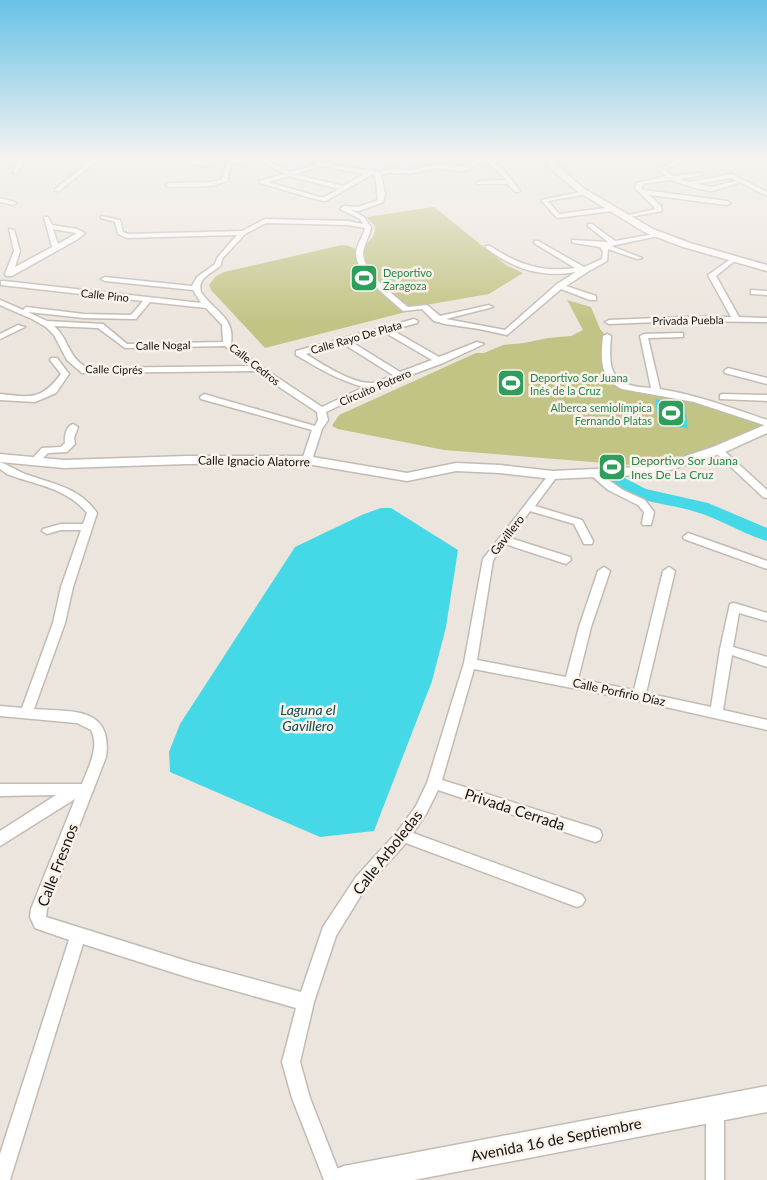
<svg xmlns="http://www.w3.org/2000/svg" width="767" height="1180" font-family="Lato,sans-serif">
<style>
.green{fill:#c1c484}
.water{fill:#45d8e6}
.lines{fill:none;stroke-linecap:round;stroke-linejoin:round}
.river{fill:#45d8e6;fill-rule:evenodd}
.street-casing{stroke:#c1bbb3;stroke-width:3}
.secondary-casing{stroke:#c1bbb3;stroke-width:3}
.street{fill:#fff;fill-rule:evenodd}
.secondary{fill:#fff;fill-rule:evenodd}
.labels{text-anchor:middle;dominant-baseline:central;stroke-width:5;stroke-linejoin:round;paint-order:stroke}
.far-leisure-label{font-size:11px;fill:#27864d;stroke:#f9f2ea;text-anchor:start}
.far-street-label{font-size:11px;fill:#151310;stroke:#f9f2ea}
.leisure-label{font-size:12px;fill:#27864d;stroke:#f9f2ea;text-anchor:start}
.street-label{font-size:12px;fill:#151310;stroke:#f9f2ea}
.water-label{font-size:14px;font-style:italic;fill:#094b51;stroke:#f9f2ea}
.near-street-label{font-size:15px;fill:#151310;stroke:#f9f2ea}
</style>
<rect width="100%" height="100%" fill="#ece5dd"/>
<g class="green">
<path d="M434,207L506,265L523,273L489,294L420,306L402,313L265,348L211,290L209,285L216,276L224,272L342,245L349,246L364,253C364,241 376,241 375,226L366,217Z"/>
<path d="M567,300L591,307L600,329L606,336L604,377L619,389L704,403L767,425V427C730,441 668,473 630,465L444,450L338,429L332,426L339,415L476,353H484L503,345L524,343L548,338L571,336L583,330Z"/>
</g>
<g class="water">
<polygon points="655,399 684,402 688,428 658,425"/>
<polygon points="381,508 391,508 458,550 446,627 432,681 374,831 320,837 170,772 169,752 180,724 295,547 364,514"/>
</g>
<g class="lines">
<path class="river" d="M617,474L646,489L708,503L767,528V541C742,534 721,519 696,512C671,503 624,503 608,479L611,475Z"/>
<g class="street-casing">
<g id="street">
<polygon points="19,158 25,158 17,173 13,173"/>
<polygon points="94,158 101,158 59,191 55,191 55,189"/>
<path d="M214,158H222L205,166L185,162C193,158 202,163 214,158Z"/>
<path d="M227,158H268L272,163L290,172L318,164L309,158H316L334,165L378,172L390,169L411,170L436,164L466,166L473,162L486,158H501L493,161L503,169L520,191L519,192H515L508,184H477L476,183L479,181L506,180L488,162L477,164L468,170L459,171L436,168L411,174L390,173L381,175L385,194L383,202L359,211L351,210L364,217L371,227C370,236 364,244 363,253C363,273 394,295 408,307L427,305L440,316L489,305L493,307L446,319L505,330L557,284L576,272C541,278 514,269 486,248V246H490C517,264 542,273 575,268L534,243V241H538L584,267L602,259L603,252L600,247L574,243L572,242V240L608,242L588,226V224H592L615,241L660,233L663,235L611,246L642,258L637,259L608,249L607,261L589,271L566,286L596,296V300H590L561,289L507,335L479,329L445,324L434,321L422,309L403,311C389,298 357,275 356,254C356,245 363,237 365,228L348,225L266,223L245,234L222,259L221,265C212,274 197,277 201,292C214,312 235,316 231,343L260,366L322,407L364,387C340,381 318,368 296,355V351L414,319L418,321L417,323L392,330L439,357L477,342L484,344L443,363L376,388L326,412L328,420L322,429L312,460L307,463L302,460L312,430L201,399L200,397L204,394L315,426L318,420L317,412L255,371L82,373L67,360L54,335L46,327L32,319L0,305V300L23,310L26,307L84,314L131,315L143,301L1,285V281H4L201,303L193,290L105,281L101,279L105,277L192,286L197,277L215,264L217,258L237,235L127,238L118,234L115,222L101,218V216L120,220L123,232L128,234L242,231L265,219L348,221L363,224L360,219L340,209L344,206L358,207L378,200L375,175H371L326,201L318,200L260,183V181L284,174L268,165L264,161L232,163L227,181L213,186L169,187L166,185L169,183L212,182L222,179ZM323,166L364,174L343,186L295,174ZM289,176L339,189L325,197H320L268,182ZM150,302L206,308L222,325L223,342L127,344L103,324L47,321L28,312L84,318L133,319H136ZM54,326L98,328L125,348L225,346L249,366L87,368C67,356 69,339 54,326ZM384,332L432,360L400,372L350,341ZM342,343L393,375C386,378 377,383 371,383C351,383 322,364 306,354Z"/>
<polygon points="524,158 546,158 551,160 548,162"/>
<polygon points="677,158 683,158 680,163 665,169 672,176 700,173 703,175 679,179 690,182 732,174 767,192 767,196 731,178 696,184 712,187 735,181 738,183 712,191 699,189 670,180 643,184 641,188 644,190 727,201 730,203 727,205 649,195 661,206 662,211 625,218 625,216 656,209 635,188 637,183 666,176 658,169 676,161"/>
<polygon points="699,158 707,158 708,159 705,161"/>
<polygon points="585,191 588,193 587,194 548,201 559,214 613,207 616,209 613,211 557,218 541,200"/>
<polygon points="0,198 15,202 16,203 13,205 0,202"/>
<path d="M44,217H48L52,225L77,229L85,233L78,239L12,276H6L5,274L14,251L9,229L14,230L20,251L15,267L52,247ZM53,229L76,233H77L58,244Z"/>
<polygon points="735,256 738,258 737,259 716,276 739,317 767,318 767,322 683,321 609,324 605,322 609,320 683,317 731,317 708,275"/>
<polygon points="751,290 767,291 767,295 751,294"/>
<polygon points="18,325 25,327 0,339 0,334"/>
<path d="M680,333H683V337L648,338L660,389C697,395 732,408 767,420V426L694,402L622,389C599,378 601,358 603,336L607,334L611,336C608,372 611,386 651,388L640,336L644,334Z"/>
<path d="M51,358H57L69,374L56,393L35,402L0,400V394C30,397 41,401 61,374L50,360Z"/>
<polygon points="728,368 767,378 767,384 725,373 724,371"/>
<polygon points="723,394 767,395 767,401 720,399 720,395"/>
<path d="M73,424L78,427L74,438L75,444L67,452L48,453L38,463H32L30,461L42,448L61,447L65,443C64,437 66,426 73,424Z"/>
<polygon points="718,447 721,448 767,490 767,498 763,497 715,452 713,450"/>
<path d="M0,462C9,465 17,471 25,474C53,484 79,487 97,513L73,587L65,623L34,709C72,712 113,706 106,757L47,909L46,917L190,962L301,992L323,927L356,877L398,831L416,806L427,783L464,663L483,559L550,473H556L558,475L535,506L582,520L593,541L592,544H584L574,524L530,511L510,538L570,557L571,560L566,564L505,544L493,560L477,660L566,677L579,627L598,571L604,567L610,571L591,627L578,679L634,690L663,571L669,567L675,571L646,693L711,707L720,649L730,604L734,603L767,613V621L739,613L733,647L767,657V667L732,655L723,710L767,720V730L639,701L474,669L442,780L595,828L600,830L602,835L600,840L595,842L438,790L426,814L413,833L577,893L582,895L585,900L582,905L577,907L406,843L366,887L336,936L314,1002L300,1062L310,1098L342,1180H324L292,1098L282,1062L296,1008L190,978L83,944L10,1180H0V1154L69,940L35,928L30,917L31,909L75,799L0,846V831L56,795L0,796V784H82C88,768 100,747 91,730L77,723L0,716V706L22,708L53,623L61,587L81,530H61L47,534L42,531L43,529L61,524H83L87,513C67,488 36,485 7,474L0,469Z"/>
<polygon points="595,471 623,490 645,500 654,512 651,525 643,525 642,523 644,512 638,505 608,490 592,476 590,474"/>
<polygon points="688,533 767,561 767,569 684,539 683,537"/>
<polygon points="715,1100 721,1103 724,1109 724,1180 706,1180 706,1109 709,1103"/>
</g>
</g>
<g class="secondary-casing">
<g id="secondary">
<polygon points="544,158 552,158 557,165 583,188 653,229 690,243 767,265 767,271 683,247 646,233 577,191 551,169"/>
<polygon points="767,424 767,433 723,453 670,470 637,475 553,479 500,473 456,471 407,481 307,464 187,464 64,468 0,462 0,454 64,460 187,456 307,456 407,473 456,463 500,465 553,471 637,467 668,462 713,447"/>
<polygon points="767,1086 767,1112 414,1180 330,1180 334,1170 344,1166"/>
</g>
</g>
<use href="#street" class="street"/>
<use href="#secondary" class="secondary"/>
</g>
<linearGradient id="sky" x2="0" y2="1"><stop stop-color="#67c2e7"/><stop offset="0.49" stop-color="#f6f3f0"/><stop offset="1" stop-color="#f6f3f0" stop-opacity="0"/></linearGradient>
<rect width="767" height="323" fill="url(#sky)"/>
<defs>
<g id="stadium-square" transform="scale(1.4375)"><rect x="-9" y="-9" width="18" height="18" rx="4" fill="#2e9e5b" stroke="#f9f2ea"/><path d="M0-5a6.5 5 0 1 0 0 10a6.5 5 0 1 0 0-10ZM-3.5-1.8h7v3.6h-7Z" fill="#fff"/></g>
</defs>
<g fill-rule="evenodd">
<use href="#stadium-square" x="364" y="278"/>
<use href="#stadium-square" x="511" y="383"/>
<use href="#stadium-square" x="671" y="413"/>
<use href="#stadium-square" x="612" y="467"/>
</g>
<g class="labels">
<g class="far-leisure-label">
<text x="383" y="272">Deportivo<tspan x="383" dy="13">Zaragoza</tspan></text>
<text x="530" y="377">Deportivo Sor Juana<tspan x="530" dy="13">Inés de la Cruz</tspan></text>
<text x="652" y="407" text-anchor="end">Alberca semiolímpica<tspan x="652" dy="13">Fernando Platas</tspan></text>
</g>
<g class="far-street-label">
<text transform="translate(105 295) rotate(6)">Calle Pino</text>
<text transform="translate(688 320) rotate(-1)">Privada Puebla</text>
<text transform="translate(356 337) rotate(-16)">Calle Rayo De Plata</text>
<text transform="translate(163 345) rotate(-1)">Calle Nogal</text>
<text transform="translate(255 364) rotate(38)">Calle Cedros</text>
<text transform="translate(114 369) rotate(1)">Calle Ciprés</text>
<text transform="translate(375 387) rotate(-23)">Circuito Potrero</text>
</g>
<g class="leisure-label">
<text x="631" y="460">Deportivo Sor Juana<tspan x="631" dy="14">Ines De La Cruz</tspan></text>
</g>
<g class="street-label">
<text transform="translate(254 461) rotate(1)">Calle Ignacio Alatorre</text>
<text transform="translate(507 535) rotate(-52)">Gavillero</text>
<text transform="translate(619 692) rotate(12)">Calle Porfirio Díaz</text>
</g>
<g class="water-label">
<text x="308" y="709">Laguna el<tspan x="308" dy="16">Gavillero</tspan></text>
</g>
<g class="near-street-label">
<text transform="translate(515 809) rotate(18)">Privada Cerrada</text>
<text transform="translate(387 852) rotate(-52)">Calle Arboledas</text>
<text transform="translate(57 865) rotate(-69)">Calle Fresnos</text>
<text transform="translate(556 1139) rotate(-11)">Avenida 16 de Septiembre</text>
</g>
</g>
</svg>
